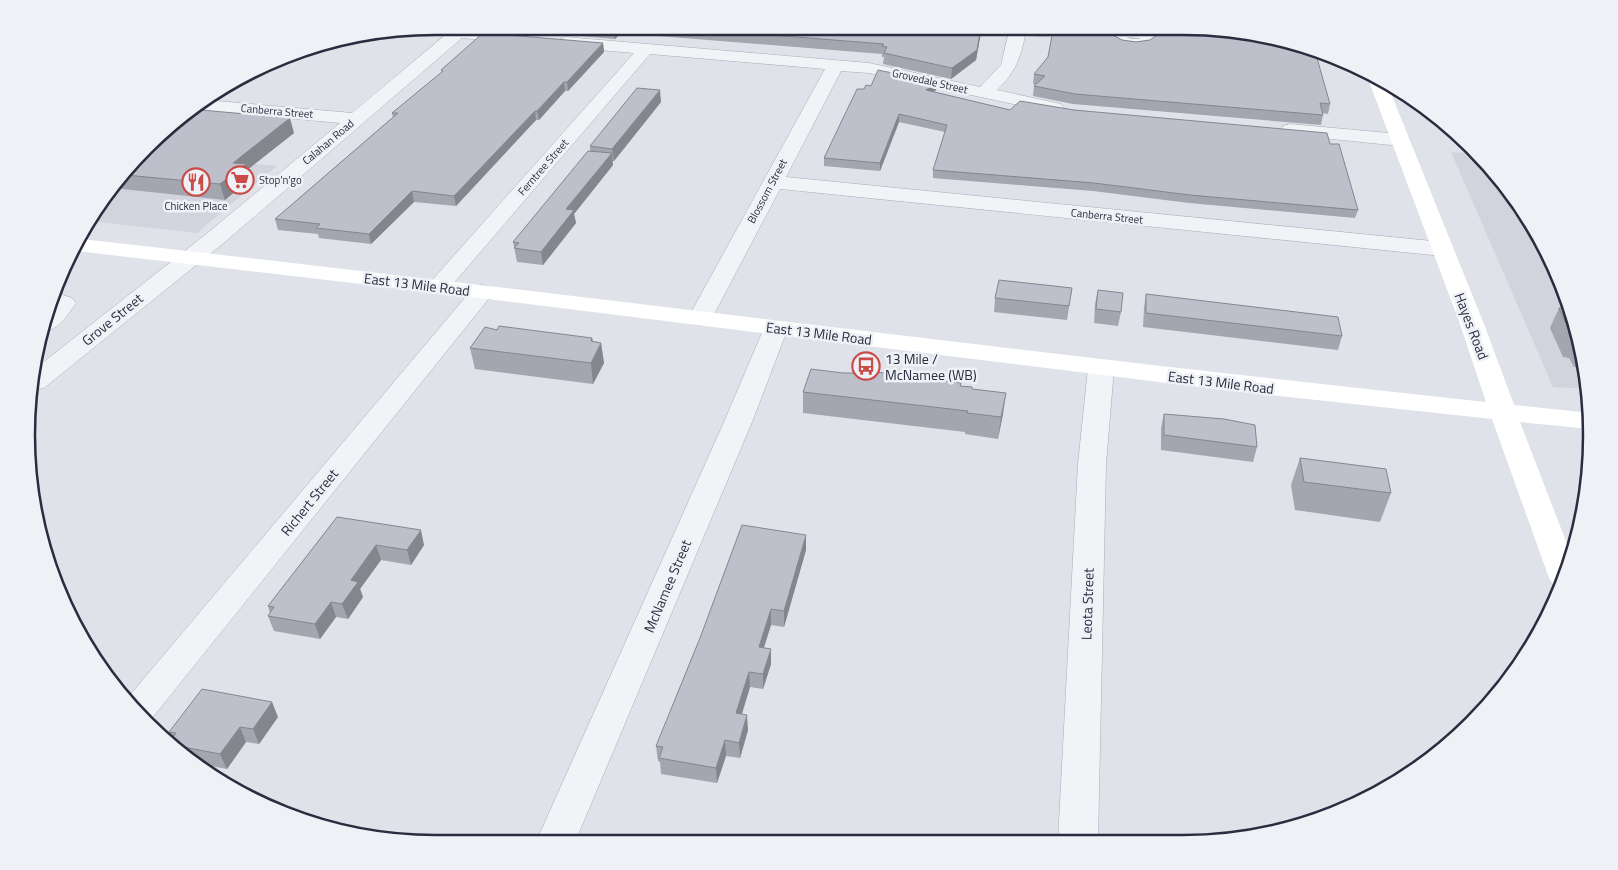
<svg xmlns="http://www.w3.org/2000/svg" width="1618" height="870" font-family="'Titillium Web',sans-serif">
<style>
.built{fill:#d2d4dd}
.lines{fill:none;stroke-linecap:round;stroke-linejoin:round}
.street-casing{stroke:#a9acb6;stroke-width:1}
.street{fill:#f2f3f7;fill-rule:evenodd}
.secondary{fill:#fff;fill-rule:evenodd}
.wall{fill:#a3a5af}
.shaded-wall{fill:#84868e}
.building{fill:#bdc0cb;stroke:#84868e}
.labels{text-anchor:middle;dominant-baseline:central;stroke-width:5;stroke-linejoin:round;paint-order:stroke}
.far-street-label{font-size:11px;fill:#292d3f;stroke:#eff1f6}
.far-poi-label{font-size:11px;fill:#292d3f;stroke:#eff1f6;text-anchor:start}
.street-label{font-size:14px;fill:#292d3f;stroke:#eff1f6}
.poi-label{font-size:14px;fill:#292d3f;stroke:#eff1f6;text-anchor:start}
.rim{fill:none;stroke:#292d3f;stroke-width:2.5}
</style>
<rect width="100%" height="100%" fill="#e0e2e9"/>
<g class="built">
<polygon points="1451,152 1477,154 1507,186 1549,254 1578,329 1588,389 1553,387"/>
<polygon points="146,153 277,166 197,233 89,221 95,208"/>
</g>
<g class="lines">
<g class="street-casing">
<g id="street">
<polygon points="456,26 474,26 472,29 518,33 524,35 526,38 524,41 518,43 462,38 226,241 44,388 34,390 36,368 210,231 340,123 190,109 206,100 352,113"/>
<path d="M1010,27L1089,29L1095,31L1097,34L1095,37L1089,39L1025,35C1021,58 1014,74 997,90L1061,104L1064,108L1061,112L1055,113L869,73L841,71L786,177L1442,242L1450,244L1453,249L1450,254L1442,256L780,189L712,318L709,323L700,325L691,323L688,318L825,69L650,54L447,291L439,293L431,291L427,286L634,53L566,47L560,45L558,42L560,39L566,37L869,63L980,87L1001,65Z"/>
<path d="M1123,27L1150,31L1158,40C1147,56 1117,50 1107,36L1109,33ZM1126,37L1139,38L1140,39H1132Z"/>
<polygon points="1290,124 1400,134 1407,136 1410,140 1407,144 1400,146 1283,134 1281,130 1283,126"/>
<polygon points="482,285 490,287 494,292 490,297 149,722 125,701 474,287"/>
<path d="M57,293L72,298L76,303C67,316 57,332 40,332Z"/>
<polygon points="776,321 785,323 788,328 752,422 575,842 536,842 724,422 764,328 767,323"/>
<polygon points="1101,360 1110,363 1114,368 1106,464 1098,841 1058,841 1078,464 1088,368 1092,363"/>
</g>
</g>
<use href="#street" class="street"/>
<path class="secondary" d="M1369,73L1386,81L1484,324L1514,405L1591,413L1590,429L1520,422L1572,557L1560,588L1554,586L1549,578L1492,419L1224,390L439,293L76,251L81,239C550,291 1017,352 1486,402L1460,324L1367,76Z"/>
</g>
<g class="wall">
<polygon points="497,26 982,27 976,60 951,79 883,64 884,57 882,57 882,54 621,33 615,39 498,29"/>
<polygon points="1056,27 1119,27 1112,29"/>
<polygon points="1141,27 1209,27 1330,104 1328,114 1323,113 1323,115 1321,125 1073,104 1033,96 1034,86 1036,85 1033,84 1034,74 1122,40 1136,42 1150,40 1156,36 1150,30"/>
<polygon points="603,43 604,52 568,91 565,91 539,120 536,120 456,206 414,202 371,244 319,238 318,234 278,230 275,219 393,117 392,113 442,72 441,70"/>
<polygon points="937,82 936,90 934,92 1010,110 1074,110 1330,144 1358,210 1355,218 1189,203 1093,191 933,178 933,170 945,132 899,122 880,171 824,166 824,158 864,89 871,86"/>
<polygon points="661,102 614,161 612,161 613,165 574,214 576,223 543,265 517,262 513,242 590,151 590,146"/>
<polygon points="186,111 294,133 247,170 250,179 225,200 113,188"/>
<polygon points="1072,288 1067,320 994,312 995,298"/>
<polygon points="1098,290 1121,312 1118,326 1094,323 1095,304"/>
<polygon points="1146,294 1342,336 1338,350 1143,327 1144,308"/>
<polygon points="1559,308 1578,329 1584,369 1574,367 1569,358 1563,357 1550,328"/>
<polygon points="497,330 592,338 593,341 601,343 604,363 593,384 475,369 470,348"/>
<polygon points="960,386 972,389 1003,414 998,439 965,434 965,432 803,413 803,392"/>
<polygon points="1164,414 1257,447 1253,462 1161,450 1161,428"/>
<polygon points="1300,458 1391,493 1380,522 1295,510 1291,485"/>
<polygon points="337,517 424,545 411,565 381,560 360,589 363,597 348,619 336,617 320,639 274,631 268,616 270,613 268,606"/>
<polygon points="806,550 784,627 771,625 764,648 771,664 763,689 750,687 742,714 748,730 740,758 726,756 717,783 661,774 660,762 658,761 656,746"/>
<polygon points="278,717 259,744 246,742 227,769 200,764 171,740 173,738 169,732"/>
</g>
<g class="shaded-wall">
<polygon points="616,26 620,26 621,33 615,39 614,29"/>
<polygon points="981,27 982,27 976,60 951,79 952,68"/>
<polygon points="603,43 604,52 568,91 567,82"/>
<polygon points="564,82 565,91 539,120 537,111"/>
<polygon points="937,82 936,90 926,98 926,90"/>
<polygon points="660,90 661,102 614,161 612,149"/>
<polygon points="535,111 536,120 456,206 454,196"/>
<polygon points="899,114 899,122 880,171 880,163"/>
<polygon points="290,118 294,133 247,170 250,179 225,200 220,184 233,163"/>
<polygon points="612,153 613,165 574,214 576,223 543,265 541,252 566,209"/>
<polygon points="412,191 414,202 371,244 369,234"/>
<polygon points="592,338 595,356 601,343 604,363 593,384 591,363 591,341"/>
<polygon points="1006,393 1003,414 998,439 1001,417"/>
<polygon points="421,530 424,545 411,565 407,550"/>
<polygon points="806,535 806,550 784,627 784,611"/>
<polygon points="376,545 381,560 360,589 363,597 348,619 342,604 351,580"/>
<polygon points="331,602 336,617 320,639 315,624"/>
<polygon points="771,609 771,625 759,662 759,647"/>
<polygon points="771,649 771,664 763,689 763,674"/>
<polygon points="749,672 750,687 737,729 736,713"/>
<polygon points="272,702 278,717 259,744 253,729"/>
<polygon points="747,715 748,730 740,758 739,743"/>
<polygon points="240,727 246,742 227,769 220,754"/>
<polygon points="725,740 726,756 717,783 716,768"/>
</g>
<g class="building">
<polygon points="586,26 616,26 614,29"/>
<polygon points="670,27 981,27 977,50 952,68 884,53 887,47 882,46 884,44"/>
<polygon points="1158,27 1209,27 1289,40 1315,51 1330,104 1320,103 1323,115 1075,94 1034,86 1045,76 1034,74 1048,57 1053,30 1111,34 1122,40 1136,42 1150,40 1162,31"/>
<polygon points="483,33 603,43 567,82 564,82 537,111 535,111 454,196 412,191 369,234 316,228 320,224 275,219 398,113 392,113 443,71 441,70"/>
<polygon points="878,70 937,82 926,90 1010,110 1020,101 1074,110 1327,133 1330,144 1339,144 1358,210 1190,195 1094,183 933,170 947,125 899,114 880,163 824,158 857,89 864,89 866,85 871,86"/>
<polygon points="637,88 660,90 612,149 590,146"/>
<polygon points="190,109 290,118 233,163 246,164 220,184 126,175 186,111"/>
<polygon points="588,151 612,153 566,209 574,210 541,252 514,248 519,243 513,242"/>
<polygon points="999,280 1072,288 1069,306 995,298"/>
<polygon points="1098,290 1123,293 1121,312 1096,309"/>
<polygon points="1146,294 1338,317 1342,336 1146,313"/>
<polygon points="1559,308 1570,309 1578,329 1579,339 1579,338 1572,337"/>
<polygon points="499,326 592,338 591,341 601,343 591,363 470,348 485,327 497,330"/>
<polygon points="811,369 843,373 855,373 857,370 876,372 961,383 960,386 972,387 972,389 1006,393 1001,417 967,413 968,411 803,392"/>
<polygon points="1164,414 1224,419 1255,425 1257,447 1164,435"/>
<polygon points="1300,458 1386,469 1391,493 1304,482"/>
<polygon points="337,517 421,530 407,550 376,545 351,580 358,582 342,604 331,602 315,624 268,616 274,607 268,606"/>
<polygon points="742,525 806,535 784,611 771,609 759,647 771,649 763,674 749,672 736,713 747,715 739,743 725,740 716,768 659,758 663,747 656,746 700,638"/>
<polygon points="202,689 272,702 253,729 240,727 220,754 178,746 171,740 176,733 169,732"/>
</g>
<defs>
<g id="supermarket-ring" transform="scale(1.4375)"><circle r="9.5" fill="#eff1f6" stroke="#ca4c48" stroke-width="1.5"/><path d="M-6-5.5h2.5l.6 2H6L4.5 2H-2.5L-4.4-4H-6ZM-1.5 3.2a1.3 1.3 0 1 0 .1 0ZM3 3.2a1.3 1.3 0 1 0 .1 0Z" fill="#ca4c48"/></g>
<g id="restaurant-ring" transform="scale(1.4375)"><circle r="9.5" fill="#eff1f6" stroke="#ca4c48" stroke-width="1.5"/><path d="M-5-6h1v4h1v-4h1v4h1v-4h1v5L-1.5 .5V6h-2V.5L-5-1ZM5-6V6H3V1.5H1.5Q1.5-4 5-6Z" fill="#ca4c48"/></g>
<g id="bus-ring" transform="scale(1.4375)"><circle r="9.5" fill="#eff1f6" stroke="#ca4c48" stroke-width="1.5"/><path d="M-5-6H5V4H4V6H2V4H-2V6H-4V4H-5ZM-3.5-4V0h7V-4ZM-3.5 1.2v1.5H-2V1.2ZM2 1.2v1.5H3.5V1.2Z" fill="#ca4c48"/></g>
</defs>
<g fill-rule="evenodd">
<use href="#supermarket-ring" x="240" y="180"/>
<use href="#restaurant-ring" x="196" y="182"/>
<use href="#bus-ring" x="866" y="366"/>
</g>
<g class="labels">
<g class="far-street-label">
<text transform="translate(930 81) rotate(13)">Grovedale Street</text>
<text transform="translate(277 111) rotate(5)">Canberra Street</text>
<text transform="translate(328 142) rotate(-40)">Calahan Road</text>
<text transform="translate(543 167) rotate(-49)">Ferntree Street</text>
<text transform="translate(767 191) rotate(-62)">Blossom Street</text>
<text transform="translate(1107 216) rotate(6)">Canberra Street</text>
</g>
<g class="far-poi-label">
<text x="259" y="180">Stop'n'go</text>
<text x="196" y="206" text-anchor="middle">Chicken Place</text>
</g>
<g class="street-label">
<text transform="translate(417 284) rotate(7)">East 13 Mile Road</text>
<text transform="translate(112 319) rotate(-39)">Grove Street</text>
<text transform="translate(1472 326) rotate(69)">Hayes Road</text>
<text transform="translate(819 333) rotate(7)">East 13 Mile Road</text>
<text transform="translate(1221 382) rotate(7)">East 13 Mile Road</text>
<text transform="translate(309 502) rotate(-51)">Richert Street</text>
<text transform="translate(667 586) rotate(-67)">McNamee Street</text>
<text transform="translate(1087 604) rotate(-88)">Leota Street</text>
</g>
<g class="poi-label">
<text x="885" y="358">13 Mile /<tspan x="885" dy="16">McNamee (WB)</tspan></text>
</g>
</g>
<path d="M0 0H1618V870H0ZM435 35H1183A400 400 0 0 1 1583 435V435A400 400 0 0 1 1183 835H435A400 400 0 0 1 35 435V435A400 400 0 0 1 435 35Z" fill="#eff1f6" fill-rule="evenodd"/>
<path class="rim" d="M435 35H1183A400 400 0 0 1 1583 435V435A400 400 0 0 1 1183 835H435A400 400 0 0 1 35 435V435A400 400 0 0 1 435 35Z"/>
</svg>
